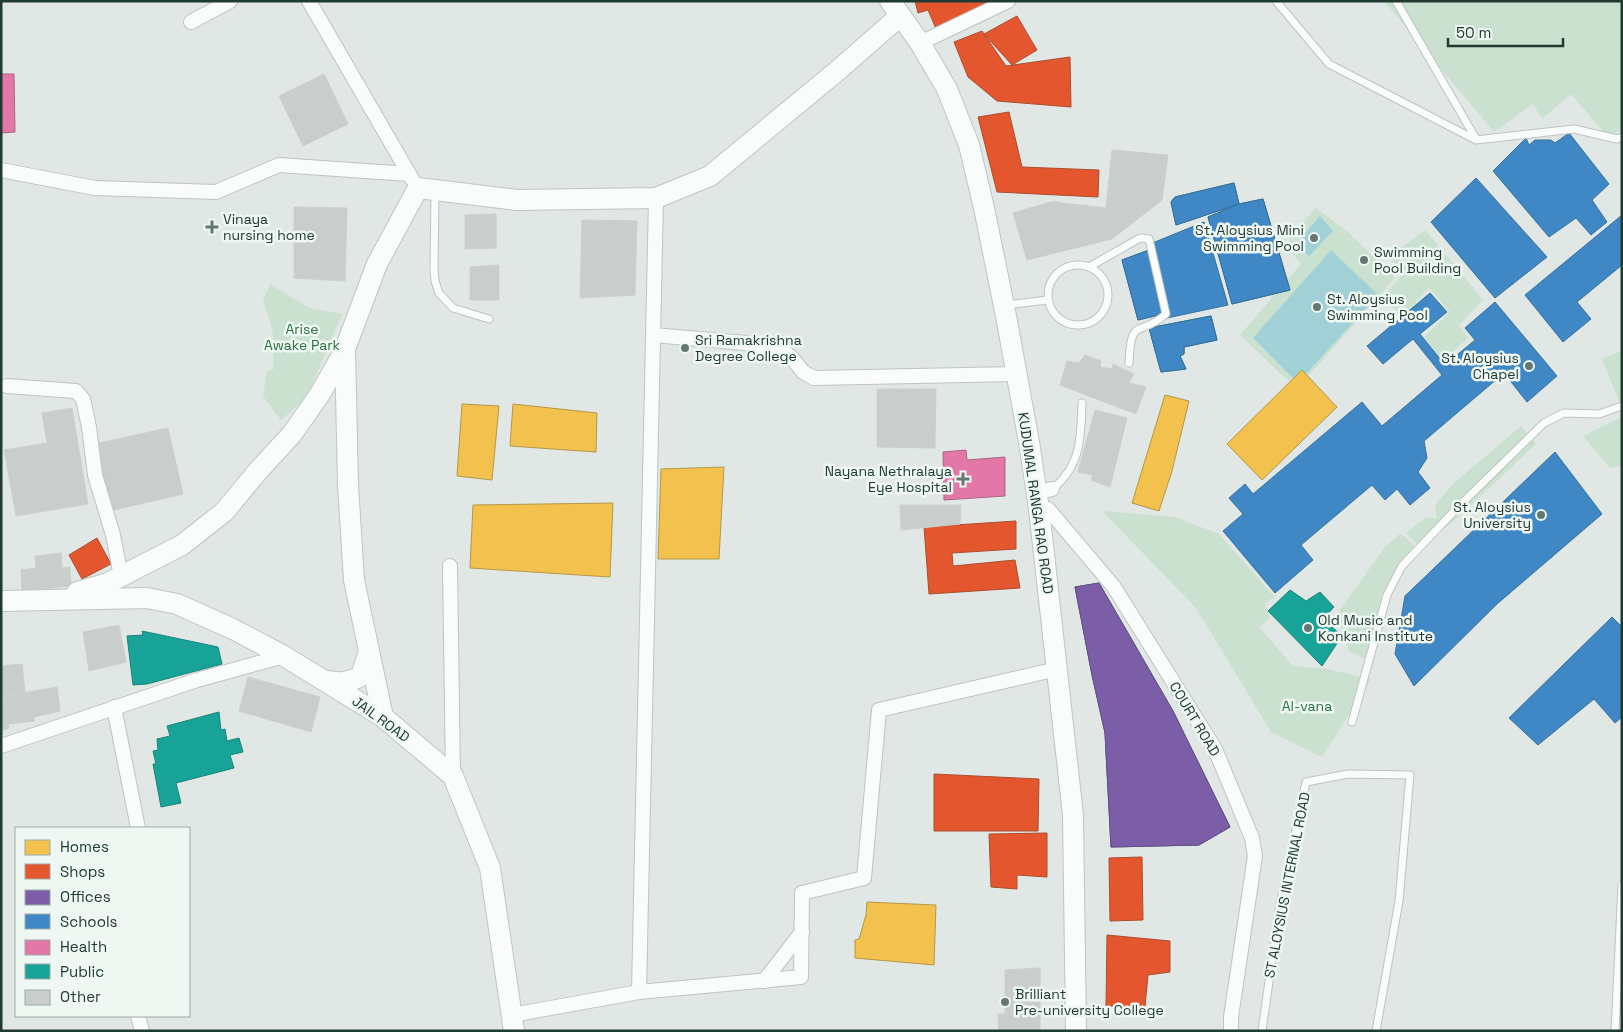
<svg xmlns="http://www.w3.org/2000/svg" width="1623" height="1032" font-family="'Space Grotesk',sans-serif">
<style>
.green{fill:#cae1d0}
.water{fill:#a1d1d6}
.homes{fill:#f2c14e;stroke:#b39846}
.shops{fill:#e4572e;stroke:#a94e2f}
.offices{fill:#7b5ea7;stroke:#605384}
.schools{fill:#3f88c5;stroke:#367199}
.health{fill:#e377a8;stroke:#a86585}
.public{fill:#17a398;stroke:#1a8479}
.building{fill:#c9cecc;stroke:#cad0cd}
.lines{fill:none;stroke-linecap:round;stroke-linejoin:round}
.lane-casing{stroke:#bec4c1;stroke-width:9}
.street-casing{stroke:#bec4c1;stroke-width:16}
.secondary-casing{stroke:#bec5c2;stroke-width:22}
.lane{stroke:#fafbfb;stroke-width:7}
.street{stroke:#fafbfb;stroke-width:14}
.secondary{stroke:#fafbfb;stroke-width:20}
.poi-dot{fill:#647770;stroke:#eff7f2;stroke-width:2}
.labels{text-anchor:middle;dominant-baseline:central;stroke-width:5;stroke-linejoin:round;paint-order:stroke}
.poi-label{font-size:14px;fill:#203a32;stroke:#eff7f2;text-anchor:start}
.park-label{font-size:14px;fill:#2a7142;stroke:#eff7f2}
.street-label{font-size:14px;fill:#203a32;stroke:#eff7f2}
</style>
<rect width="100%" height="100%" fill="#e1e7e4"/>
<g class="green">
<polygon points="1384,1 1622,1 1622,130 1607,136 1571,94 1542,119 1533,104 1494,132"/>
<polygon points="1315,208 1346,230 1395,278 1297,389 1240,335 1301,264 1290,251 1290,239"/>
<polygon points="1425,230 1483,300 1459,325 1468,338 1443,361 1424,337 1450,312 1429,288 1401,318 1384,296 1405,271 1387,258"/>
<polygon points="270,284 309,308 342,314 307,397 281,420 263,396 267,371 273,370 274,343 271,324 263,301"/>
<polygon points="1622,351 1622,403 1620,403 1602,359"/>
<polygon points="1622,417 1622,465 1610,468 1583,436"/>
<polygon points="1521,426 1536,444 1456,519 1420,547 1406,533 1425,518 1437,518 1435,505 1453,484"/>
<polygon points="1102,511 1175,517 1219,534 1275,597 1265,603 1270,618 1259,627 1293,666 1327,669 1371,679 1322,757 1271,732 1196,608"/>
<polygon points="1401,533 1415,547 1381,603 1365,659 1349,651 1337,614 1385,547"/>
</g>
<g class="water">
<polygon points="1320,216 1333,231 1309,256 1295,245"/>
<polygon points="1331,250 1378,295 1298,383 1253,338"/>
</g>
<g class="homes">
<polygon points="1302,370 1337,407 1262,480 1227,444"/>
<polygon points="1165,395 1189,401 1172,471 1159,511 1132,503"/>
<polygon points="462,404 499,406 492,480 457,476"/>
<polygon points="513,404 597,413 596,452 510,446"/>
<polygon points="724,467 719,559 658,559 661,469"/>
<polygon points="613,503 610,577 470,568 473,505"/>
<polygon points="867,902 936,905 934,965 855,958 855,940 859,939 866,915"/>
</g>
<g class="shops">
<polygon points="915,1 1000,1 937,31 928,10 918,13"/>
<polygon points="1017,16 1037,50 1012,65 984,34"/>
<polygon points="982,31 1006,66 1070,57 1071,107 997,101 968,77 954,42"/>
<polygon points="1009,112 1022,167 1099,170 1098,197 997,192 978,117"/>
<polygon points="1016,521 1016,549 952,553 953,566 1015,560 1020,588 929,594 924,527"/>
<polygon points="97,538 111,564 82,579 69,555"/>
<polygon points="934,774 1039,779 1038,831 934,831"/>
<polygon points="1047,833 1047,877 1017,875 1017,889 991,887 989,834"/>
<polygon points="1142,857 1143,920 1110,921 1109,858"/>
<polygon points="1107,935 1170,941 1170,972 1148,975 1145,1007 1106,1006"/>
</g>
<g class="offices">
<polygon points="1099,583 1173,711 1230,827 1199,845 1111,847 1105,733 1092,675 1075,587"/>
<polygon points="1099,583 1173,711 1230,827 1199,845 1111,847 1105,733 1092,675 1075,587"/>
</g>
<g class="schools">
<polygon points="1569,133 1609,184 1592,200 1607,222 1591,235 1576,218 1549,237 1493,171 1526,138 1529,145 1535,140 1551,140 1555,143"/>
<polygon points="1476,178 1547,257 1495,298 1431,222"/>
<polygon points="1234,183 1239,204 1176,225 1171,202 1175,197"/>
<polygon points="1234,183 1239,204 1176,225 1171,202 1175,197"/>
<polygon points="1263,199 1290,290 1232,304 1208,217 1239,204"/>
<polygon points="1263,199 1290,290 1232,304 1208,217 1239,204"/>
<polygon points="1622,215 1622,265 1577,302 1591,319 1563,342 1525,295"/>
<polygon points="1204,222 1228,305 1167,318 1150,244"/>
<polygon points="1149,250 1163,314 1138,320 1122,260"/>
<polygon points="1149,250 1163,314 1138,320 1122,260"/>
<polygon points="1430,293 1447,312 1420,334 1445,365 1475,340 1465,328 1495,302 1557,376 1527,402 1504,373 1424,441 1427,458 1418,472 1430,488 1410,505 1397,489 1385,500 1372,485 1301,545 1313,560 1275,593 1223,531 1243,514 1229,498 1245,484 1253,494 1362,402 1382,426 1442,375 1413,339 1383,364 1367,346"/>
<polygon points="1211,316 1217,340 1184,347 1184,354 1180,356 1186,369 1161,372 1149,328"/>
<polygon points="1211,316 1217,340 1184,347 1184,354 1180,356 1186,369 1161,372 1149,328"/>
<polygon points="1555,452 1602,514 1497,604 1414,686 1395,654 1405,596"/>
<polygon points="1612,617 1622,627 1622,717 1615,723 1594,699 1538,745 1509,718"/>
</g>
<g class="health">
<polygon points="1,74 14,74 15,132 1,133"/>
<polygon points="966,450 967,460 1005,457 1005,496 944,500 943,452"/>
</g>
<g class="public">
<polygon points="1290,590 1306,601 1320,592 1334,607 1323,619 1342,636 1322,666 1268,611"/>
<polygon points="142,631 218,647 222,664 147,684 133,685 127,636 143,635"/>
<polygon points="219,712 221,730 225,729 227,741 239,738 243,752 230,755 234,768 176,783 181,803 161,807 153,764 156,764 153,751 158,750 157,739 170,736 167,726"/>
</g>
<g class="building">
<polygon points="324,74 348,124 303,146 279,96"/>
<polygon points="1112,150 1168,155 1162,200 1112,239 1027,260 1013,213 1054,201 1061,203 1106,208"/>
<polygon points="294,207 347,208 345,281 294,278"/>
<polygon points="496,214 496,248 465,249 465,215"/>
<polygon points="582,220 637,221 635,295 580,298"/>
<polygon points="499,265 499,300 470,300 470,267"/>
<polygon points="1085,355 1101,361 1100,367 1112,369 1113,364 1134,374 1129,383 1146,387 1136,414 1060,385 1067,361 1079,363"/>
<polygon points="877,389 936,389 935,448 877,447"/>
<polygon points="72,408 88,504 16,516 4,450 47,443 42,413"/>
<polygon points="1095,410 1127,418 1110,487 1091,480 1093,475 1078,472"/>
<polygon points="168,428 183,494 110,511 95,444"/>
<polygon points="900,505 961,505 960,524 901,530"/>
<polygon points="61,553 62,568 70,567 71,586 22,591 21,570 36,568 35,556"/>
<polygon points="119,625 126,662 89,671 83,632"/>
<polygon points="22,664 25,692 1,696 1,666"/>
<polygon points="248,677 320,697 311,732 239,711"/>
<polygon points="57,687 60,711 34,717 35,721 8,724 9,728 1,731 1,697"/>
<polygon points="1040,968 1040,1031 999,1031 998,1014 1005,1014 1005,970"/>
</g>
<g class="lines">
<g class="lane-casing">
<g id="lane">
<polyline points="1276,1 1329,64 1476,140 1574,129 1617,139 1622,137"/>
<polyline points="1396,1 1476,139"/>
<polyline points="435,193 434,268 435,281 439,293 453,308 489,319"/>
<circle cx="1078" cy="295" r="30"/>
<path d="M1089,267L1140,238L1149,239L1166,314C1139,338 1131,315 1129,363"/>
<polyline points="1006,305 1048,300"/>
<path d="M1052,489C1081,467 1081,437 1082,403"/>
<polyline points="1352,722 1387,595 1402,566 1457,508 1544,423 1564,413 1599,414 1622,406"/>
<polyline points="1262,1031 1279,910 1306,782 1348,774 1410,775 1399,901 1376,1031"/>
<polyline points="1615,1031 1622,885"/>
</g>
</g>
<g class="street-casing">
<g id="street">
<polyline points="309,1 412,179"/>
<polyline points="191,22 230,1"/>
<polyline points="920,43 1008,1"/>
<polyline points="1,170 95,188 216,192 279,165 409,174"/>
<polyline points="653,335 746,343 781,349 793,359 803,372 814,378 1016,374"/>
<polyline points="7,386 76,391 83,399 89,427 95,475 113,535 121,576"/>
<polyline points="1036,493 1052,489"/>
<polyline points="1039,509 1048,509 1114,587 1215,749 1252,838 1255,856 1231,1017 1231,1031"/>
<polyline points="450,566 453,776"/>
<polyline points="114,707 138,828"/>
<polyline points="1,746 197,680 284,656"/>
<polyline points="764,981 802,932"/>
<polyline points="639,992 656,198"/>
<polyline points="512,1015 639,992 801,977 802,893 864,878 879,710 1057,669"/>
<polyline points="138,1016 142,1031"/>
</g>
</g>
<g class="secondary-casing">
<g id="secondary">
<polyline points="890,1 920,43 947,89 969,145 984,208 1006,316 1029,442 1039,509 1073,815 1076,1031"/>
<polyline points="77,592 108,583 182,545 224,512 258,471 292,434 320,394 345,350"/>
<polyline points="1,601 147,598 177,604 233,629 284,656 383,717 453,776 490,868 514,1031"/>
<path d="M326,681C340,683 349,683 361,676L369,651"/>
<polyline points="383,717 354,580 348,485 345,349 377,264 418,188 517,200 656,198 710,176 836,72 900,16"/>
</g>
</g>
<use href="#lane" class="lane"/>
<use href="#street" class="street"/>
<use href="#secondary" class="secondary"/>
</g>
<g class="poi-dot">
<path d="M209.5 219.5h5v5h5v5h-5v5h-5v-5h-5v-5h5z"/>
<circle cx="1314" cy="238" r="5"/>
<circle cx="1364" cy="260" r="5"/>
<circle cx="1317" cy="307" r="5"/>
<circle cx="685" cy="348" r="5"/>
<circle cx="1529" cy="366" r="5"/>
<path d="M960.5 471.5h5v5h5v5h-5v5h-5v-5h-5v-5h5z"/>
<circle cx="1541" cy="515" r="5"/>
<circle cx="1308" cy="628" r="5"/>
<circle cx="1005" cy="1002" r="5"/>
</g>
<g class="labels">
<g class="poi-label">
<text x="223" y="219">Vinaya<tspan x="223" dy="16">nursing home</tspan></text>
<text x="1304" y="230" text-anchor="end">St. Aloysius Mini<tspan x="1304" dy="16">Swimming Pool</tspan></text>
<text x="1374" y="252">Swimming<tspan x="1374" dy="16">Pool Building</tspan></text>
<text x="1327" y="299">St. Aloysius<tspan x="1327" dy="16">Swimming Pool</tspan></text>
<text x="695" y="340">Sri Ramakrishna<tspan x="695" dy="16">Degree College</tspan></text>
<text x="1519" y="358" text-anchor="end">St. Aloysius<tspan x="1519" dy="16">Chapel</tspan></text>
<text x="952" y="471" text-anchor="end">Nayana Nethralaya<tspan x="952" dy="16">Eye Hospital</tspan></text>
<text x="1531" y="507" text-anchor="end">St. Aloysius<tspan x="1531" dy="16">University</tspan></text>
<text x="1318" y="620">Old Music and<tspan x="1318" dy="16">Konkani Institute</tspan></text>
<text x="1015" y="994">Brilliant<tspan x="1015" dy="16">Pre-university College</tspan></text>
</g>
<g class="park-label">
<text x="302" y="329">Arise<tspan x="302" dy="16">Awake Park</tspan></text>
<text x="1307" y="706">Al-vana</text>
</g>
<g class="street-label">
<text transform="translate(1036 503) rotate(82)">KUDUMAL RANGA RAO ROAD</text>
<text transform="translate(381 719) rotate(36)">JAIL ROAD</text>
<text transform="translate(1195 719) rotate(59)">COURT ROAD</text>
<text transform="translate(1287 885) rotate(-79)">ST ALOYSIUS INTERNAL ROAD</text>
</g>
</g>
<rect width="1623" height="1032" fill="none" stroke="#203a32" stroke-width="5"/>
<rect x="15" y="827" width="175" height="190" fill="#eff7f2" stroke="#9caba5"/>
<rect x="25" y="840" width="25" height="15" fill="#f2c14e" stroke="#9caba5"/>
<text x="60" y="852" font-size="15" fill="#203a32">Homes</text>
<rect x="25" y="864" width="25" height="15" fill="#e4572e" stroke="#9caba5"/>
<text x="60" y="877" font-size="15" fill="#203a32">Shops</text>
<rect x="25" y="890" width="25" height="15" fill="#7b5ea7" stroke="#9caba5"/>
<text x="60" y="902" font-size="15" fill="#203a32">Offices</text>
<rect x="25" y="914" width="25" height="15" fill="#3f88c5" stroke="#9caba5"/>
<text x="60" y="927" font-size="15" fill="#203a32">Schools</text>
<rect x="25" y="940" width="25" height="15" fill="#e377a8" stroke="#9caba5"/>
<text x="60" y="952" font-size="15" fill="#203a32">Health</text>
<rect x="25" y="964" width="25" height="15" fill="#17a398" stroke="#9caba5"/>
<text x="60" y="977" font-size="15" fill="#203a32">Public</text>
<rect x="25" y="990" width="25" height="15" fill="#c9cecc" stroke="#9caba5"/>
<text x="60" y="1002" font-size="15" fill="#203a32">Other</text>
<path d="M1448 38v8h115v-8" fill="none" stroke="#203a32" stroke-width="2.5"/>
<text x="1456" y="38" font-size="15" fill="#203a32" stroke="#eff7f2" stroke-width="4" paint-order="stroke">50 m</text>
</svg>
